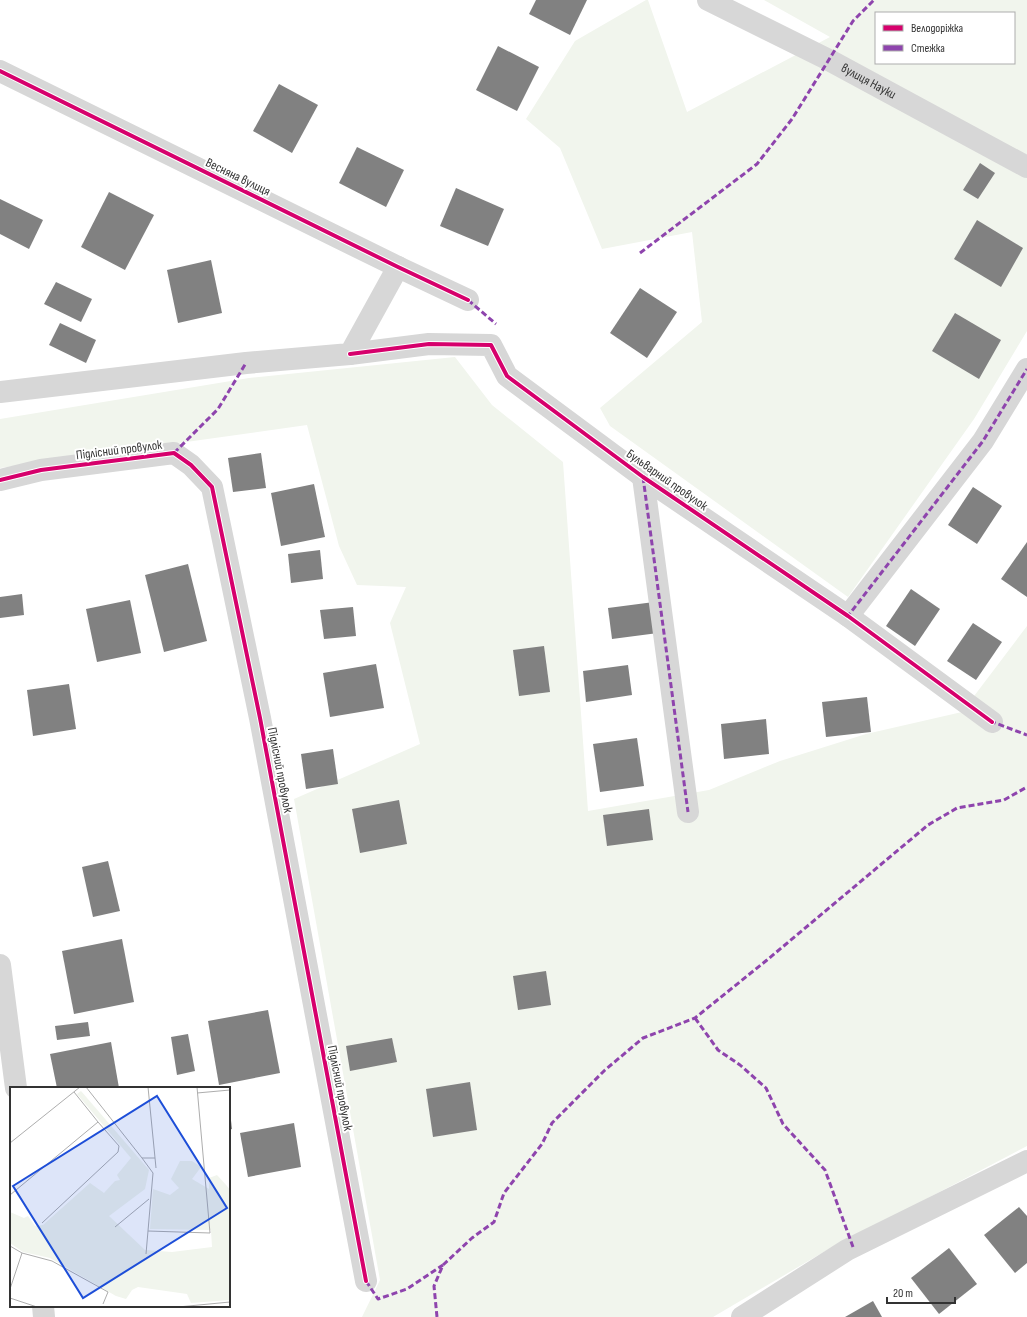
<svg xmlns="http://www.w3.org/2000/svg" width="1027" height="1317" font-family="'Sofia Sans Condensed',sans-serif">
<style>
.green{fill:#f1f5ed;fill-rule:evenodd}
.building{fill:#818181}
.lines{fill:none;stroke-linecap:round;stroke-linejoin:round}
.minor{stroke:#d7d7d7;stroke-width:22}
.quiet{stroke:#8e44ad;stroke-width:3;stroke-dasharray:6 3;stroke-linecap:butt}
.cycleway-casing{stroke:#fff;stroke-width:6}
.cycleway{stroke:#d6006c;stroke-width:4}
.labels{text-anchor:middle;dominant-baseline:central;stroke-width:4;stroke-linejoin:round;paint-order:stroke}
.street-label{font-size:13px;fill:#333;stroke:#fff}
.inset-road{fill:none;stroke:#adadad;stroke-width:1}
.view{fill:#1d4ed8;fill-opacity:0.15;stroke:#1d4ed8;stroke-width:2}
.inset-edge{fill:none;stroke:#333;stroke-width:2}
</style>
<rect width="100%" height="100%" fill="#fff"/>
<g class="green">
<path d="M646,0H648L687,112L830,37L764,0H1027V331L974,419L848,597L610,426L600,408L702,322L692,232L602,249L560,148L526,119L575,41ZM876,13H1014V63H876Z"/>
<polygon points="455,357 492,405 563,462 588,811 709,790 780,761 866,734 962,712 1027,626 1027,1146 873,1227 839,1243 713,1317 362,1317 380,1280 294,799 420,744 390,623 406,587 357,585 339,546 307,425 0,468 0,419 249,378"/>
</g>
<g class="building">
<polygon points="536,0 587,0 570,35 529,14"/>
<polygon points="498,46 539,67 517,111 476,90"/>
<polygon points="279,84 318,105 292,153 253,131"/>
<polygon points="357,147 404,170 386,207 339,183"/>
<polygon points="980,163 995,173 978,199 963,190"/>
<polygon points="456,188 504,209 488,246 440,226"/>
<polygon points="109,192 154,215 125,270 81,247"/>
<polygon points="0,199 43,220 29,249 0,234"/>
<polygon points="977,220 1023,248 1001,287 954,259"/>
<polygon points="211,260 222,313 178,323 167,270"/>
<polygon points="56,282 92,299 81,322 44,304"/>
<polygon points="640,288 677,312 647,358 610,333"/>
<polygon points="955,313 1001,340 979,379 932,351"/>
<polygon points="60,323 96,340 86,363 49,345"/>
<polygon points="261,453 266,488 233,492 228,458"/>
<polygon points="314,484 325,537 281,546 271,493"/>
<polygon points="973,487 1002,506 977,544 948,525"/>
<polygon points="1027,542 1027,597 1001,579"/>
<polygon points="320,550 323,579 291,583 288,554"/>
<polygon points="188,564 207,641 164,652 145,575"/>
<polygon points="911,589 940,609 915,646 886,626"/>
<polygon points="22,594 24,615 0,618 0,597"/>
<polygon points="130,600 141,653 97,662 86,609"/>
<polygon points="654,602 658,633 612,639 608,608"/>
<polygon points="353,607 356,636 324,639 320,610"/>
<polygon points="973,623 1002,642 976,680 947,661"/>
<polygon points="544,646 550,692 519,696 513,650"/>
<polygon points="376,664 384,708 330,717 323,673"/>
<polygon points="628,665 632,695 586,702 583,671"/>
<polygon points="69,684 76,729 33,736 27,690"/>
<polygon points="867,697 871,732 826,737 822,702"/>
<polygon points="766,719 769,754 724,759 721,724"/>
<polygon points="637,738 644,786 600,792 593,744"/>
<polygon points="333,749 338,784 306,789 301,754"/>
<polygon points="399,800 407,844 360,853 352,809"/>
<polygon points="649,809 653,840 607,846 603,815"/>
<polygon points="108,861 120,911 93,917 82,867"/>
<polygon points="122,939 134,1002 74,1014 62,951"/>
<polygon points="546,971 551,1005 518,1010 513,976"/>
<polygon points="268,1010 280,1073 219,1085 208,1021"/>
<polygon points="88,1022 90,1036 57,1040 55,1026"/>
<polygon points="188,1034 195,1071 177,1075 171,1037"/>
<polygon points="392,1038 397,1062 350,1071 346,1046"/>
<polygon points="111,1042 119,1088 57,1088 50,1054"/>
<polygon points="470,1082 477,1130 433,1137 426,1089"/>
<polygon points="229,1112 230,1112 232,1129 229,1130"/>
<polygon points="294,1123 301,1167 248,1177 240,1133"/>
<polygon points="1019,1207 1027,1216 1027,1263 1015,1273 984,1235"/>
<polygon points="949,1248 977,1284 939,1314 911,1278"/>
<polygon points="873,1301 882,1317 845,1317"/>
</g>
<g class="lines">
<g class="minor">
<path id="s1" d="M708,0L829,60L1027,167"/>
<polyline points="0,71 398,267 468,300"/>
<polyline points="350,354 429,344 491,345 507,376 643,477 848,616 992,722"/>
<polyline points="0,392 246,363 350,354 398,267"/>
<polyline points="643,477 688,812"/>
<polyline points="0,480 41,470 174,453 191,465 212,487 260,718 366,1281"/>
<polyline points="848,616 983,441 1027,369"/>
<polyline points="0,965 16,1088"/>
<polyline points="43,1306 44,1317"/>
<polyline points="742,1317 847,1250 1027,1161"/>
</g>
<g class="quiet">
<polyline points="640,253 757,164 792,119 853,21 874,0"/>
<polyline points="468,300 496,324"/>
<polyline points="174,453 218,409 246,363"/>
<polyline points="643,477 688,812"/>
<polyline points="850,617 848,616 983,441 1027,369"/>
<polyline points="990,721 1027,735"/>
<polyline points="695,1018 718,1050 740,1065 766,1088 783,1124 825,1170 853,1247"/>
<polyline points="366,1281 378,1299 407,1289 443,1265"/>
<polyline points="437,1317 434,1286 443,1265 472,1238 494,1222 504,1193 542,1144 552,1123 605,1070 643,1038 695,1018 767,960 928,825 957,808 1004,800 1027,787"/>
</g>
<g class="cycleway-casing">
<g id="cycleway">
<polyline points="0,71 398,267 468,300"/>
<polyline points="350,354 429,344 491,345 507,376 643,477 848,616 992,722"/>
<polyline points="0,480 41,470 174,453 191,465 212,487 260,718 366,1281"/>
</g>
</g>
<use href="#cycleway" class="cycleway"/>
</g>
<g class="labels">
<g class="street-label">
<text stroke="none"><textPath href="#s1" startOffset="180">вулиця Науки</textPath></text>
<text transform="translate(238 177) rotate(26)">Весняна вулиця</text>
<text transform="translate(119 450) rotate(-7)">Підлісний провулок</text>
<text transform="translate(667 480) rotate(35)">Бульварний провулок</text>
<text transform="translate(280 770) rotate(79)">Підлісний провулок</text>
<text transform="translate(340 1088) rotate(79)">Підлісний провулок</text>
</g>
</g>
<g transform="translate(10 1087)">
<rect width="220" height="220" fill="#fff"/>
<path d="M71,4L139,83L135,102L99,129L135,163L162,165L202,160L201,143L140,142L143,102L160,108L169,101L161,92L170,74H182L191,80L182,92L199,102V91L207,88L217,99L220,103V213L181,216L177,207L128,200L122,203L116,212L106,209L40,171L13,165L0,156V125L14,131L18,129L25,139L33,138L80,96L94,106L105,94L110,93L107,88L121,71L67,7Z" fill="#f1f5ed"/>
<path class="inset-road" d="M76,0L132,71H145M138,0L146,81M187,6L220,3M0,56L70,0M132,71L143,86L136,167M0,108L88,35L64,5M32,136L108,65L109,59L88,35M105,140L139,112M138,144L200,146L187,0M0,159L12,166L42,174L98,205L93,217M0,202L12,166M0,211L27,220M168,220L220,215"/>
<path class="view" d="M147,9L217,121L73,211L3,99Z"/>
<rect width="220" height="220" class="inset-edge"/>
</g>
<rect x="875" y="12" width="140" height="52" fill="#ffffff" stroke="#adadad"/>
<rect x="883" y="25" width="20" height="6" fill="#d6006c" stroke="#adadad"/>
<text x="911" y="32" font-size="12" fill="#333333">Велодоріжка</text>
<rect x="883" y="45" width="20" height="6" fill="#8e44ad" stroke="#adadad"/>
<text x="911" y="52" font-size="12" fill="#333333">Стежка</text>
<path d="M887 1297v6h68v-6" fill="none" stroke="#333333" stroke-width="2"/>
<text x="893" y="1297" font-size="12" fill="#333333" stroke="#ffffff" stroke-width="3" paint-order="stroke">20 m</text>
</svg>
